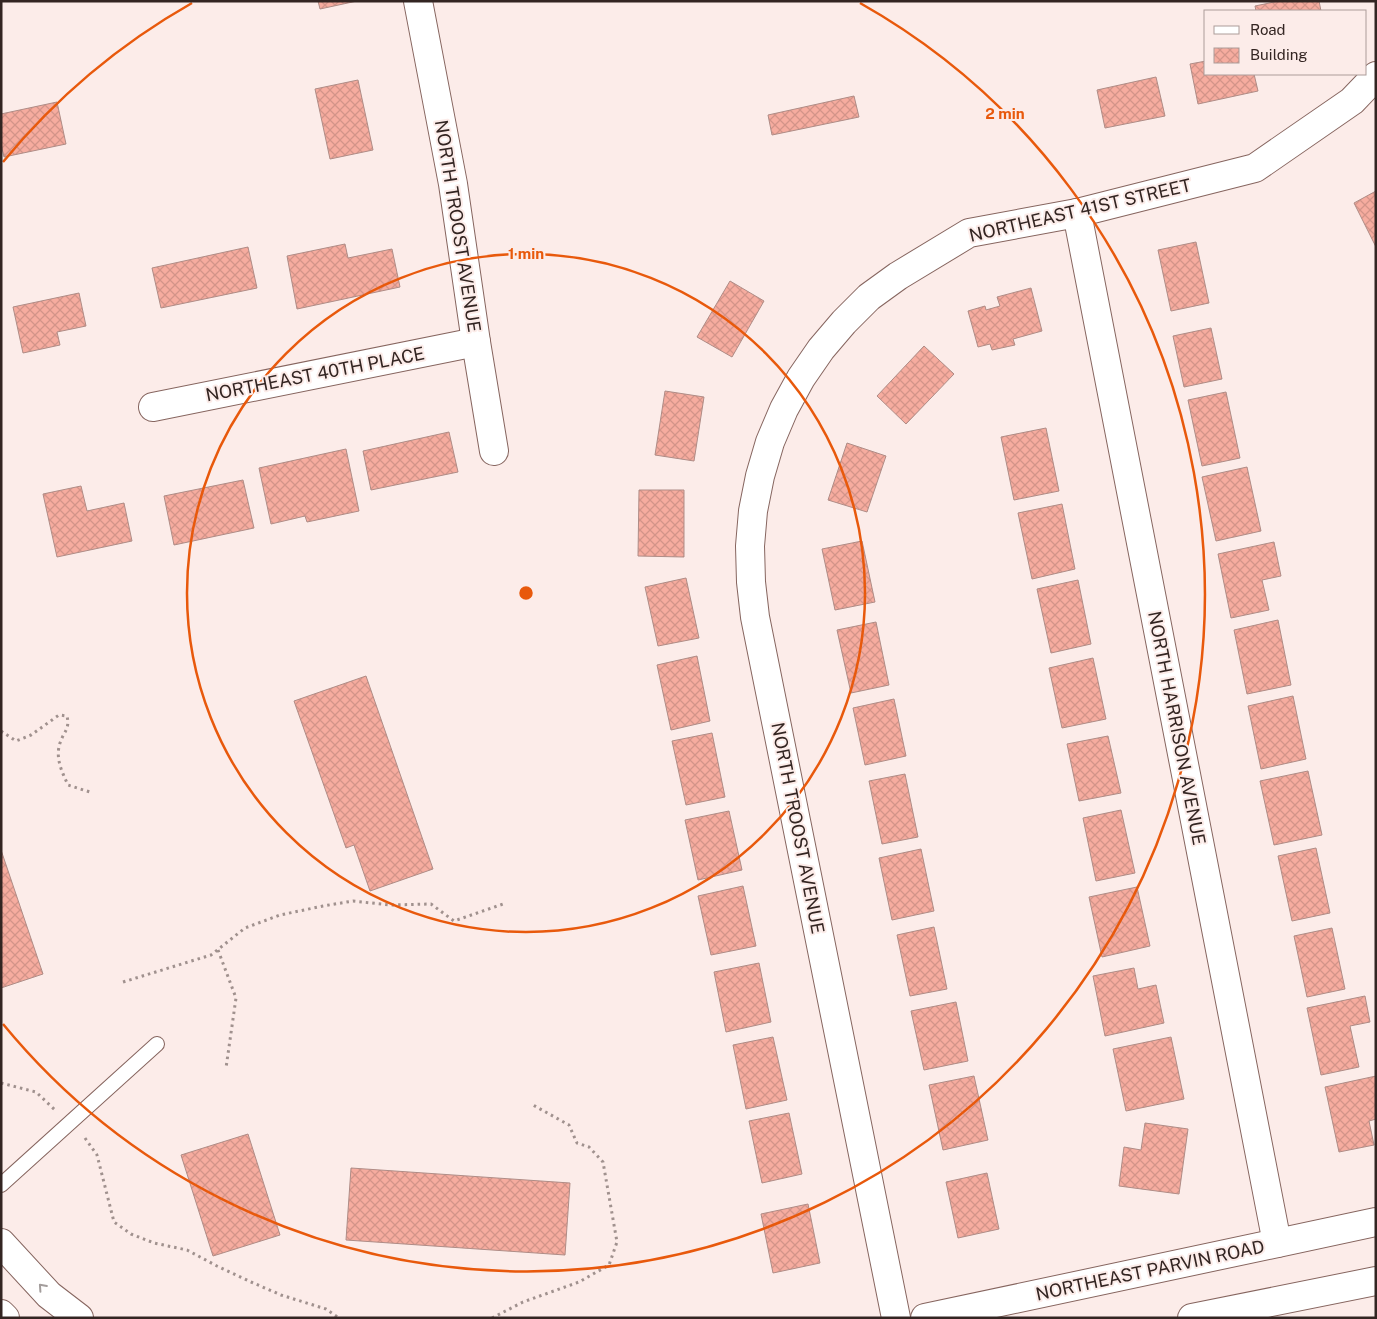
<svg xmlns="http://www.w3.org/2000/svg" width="1377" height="1319" font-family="'Public Sans',sans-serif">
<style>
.building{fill:url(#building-cross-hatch);stroke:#af8c86}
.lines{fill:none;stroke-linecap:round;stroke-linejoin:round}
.lane-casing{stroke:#86655f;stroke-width:16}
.street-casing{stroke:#86655f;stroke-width:30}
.secondary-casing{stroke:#86655f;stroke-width:30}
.path{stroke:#a0918e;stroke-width:3;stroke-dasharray:2.5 4;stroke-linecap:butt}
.lane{stroke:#fff;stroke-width:14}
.street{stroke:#fff;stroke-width:28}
.secondary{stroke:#fff;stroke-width:28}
.oneway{stroke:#a39d9c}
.ring{fill:none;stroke:#e8590c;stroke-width:2.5}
.labels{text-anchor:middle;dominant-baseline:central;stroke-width:4;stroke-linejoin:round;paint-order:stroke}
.street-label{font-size:18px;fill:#332522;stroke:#fcece9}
.centre{fill:#e8590c;stroke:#fcece9;stroke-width:2.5}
.ring-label{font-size:15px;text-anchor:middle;font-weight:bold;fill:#e8590c;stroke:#fcece9;stroke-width:4;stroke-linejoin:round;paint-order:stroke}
</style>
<defs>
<pattern id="building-cross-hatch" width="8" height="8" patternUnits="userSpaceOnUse" patternTransform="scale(1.25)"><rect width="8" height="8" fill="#f6ac9f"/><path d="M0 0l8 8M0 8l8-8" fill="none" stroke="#d39489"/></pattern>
</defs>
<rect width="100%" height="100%" fill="#fcece9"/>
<g class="building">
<polygon points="318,1 357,1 320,9"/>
<polygon points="1279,1 1319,1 1321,11 1256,11 1255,6"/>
<polygon points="1206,61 1206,74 1254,74 1258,91 1198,104 1190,64"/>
<polygon points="1156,77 1165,116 1105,128 1097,90"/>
<polygon points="358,80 373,150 330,159 315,89"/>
<polygon points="854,96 859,117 772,135 768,115"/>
<polygon points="57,102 66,144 4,157 1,144 1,114"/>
<polygon points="1376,191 1376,247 1354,203"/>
<polygon points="1196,242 1209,303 1171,311 1158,250"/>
<polygon points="345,244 348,258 392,249 400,287 297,309 287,256"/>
<polygon points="248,247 257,288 161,308 152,268"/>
<polygon points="730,281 764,301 732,357 697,337"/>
<polygon points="1031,288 1042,331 1013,339 1015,345 992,350 990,344 978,347 968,311 985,306 986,310 1000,306 997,297"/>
<polygon points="79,293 86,326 57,332 60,345 23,353 13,307"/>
<polygon points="1211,328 1222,379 1184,387 1173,336"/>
<polygon points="924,346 954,374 906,424 877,396"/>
<polygon points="665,391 704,397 694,461 655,455"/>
<polygon points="1226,392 1240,458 1202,466 1188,400"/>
<polygon points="1046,428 1059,491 1014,500 1001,437"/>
<polygon points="449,432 458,472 371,490 363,451"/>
<polygon points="847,443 886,456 867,512 828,500"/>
<polygon points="346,449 359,511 307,522 305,516 271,524 259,468"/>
<polygon points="1247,467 1261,531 1216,541 1202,477"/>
<polygon points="243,480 254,528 174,545 164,496"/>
<polygon points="81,486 87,511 124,503 132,541 57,557 43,494"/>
<polygon points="639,490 684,490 684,557 638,556"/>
<polygon points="1062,504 1075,569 1032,579 1018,513"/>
<polygon points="862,541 875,602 835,610 822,549"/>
<polygon points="1274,542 1281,576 1262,580 1269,610 1231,618 1218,554"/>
<polygon points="686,578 699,638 658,646 645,587"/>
<polygon points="1078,580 1091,644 1051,653 1037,589"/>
<polygon points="1278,620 1291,685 1247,694 1234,630"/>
<polygon points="876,622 889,685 851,693 837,630"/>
<polygon points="697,656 710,721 671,730 657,665"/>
<polygon points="1093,658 1106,719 1062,728 1049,668"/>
<polygon points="366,676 433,869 370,891 354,845 346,848 294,701"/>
<polygon points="1293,696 1306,759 1261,769 1248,706"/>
<polygon points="894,699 906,756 865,765 853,708"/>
<polygon points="712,733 725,797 686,805 672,741"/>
<polygon points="1108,736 1121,793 1079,801 1067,744"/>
<polygon points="1308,771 1322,835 1274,845 1260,781"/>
<polygon points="905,774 918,837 882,844 869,781"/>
<polygon points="1121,810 1135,873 1096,881 1083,818"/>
<polygon points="729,811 742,870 698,880 685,820"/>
<polygon points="1316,848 1330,913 1292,921 1278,856"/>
<polygon points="921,849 934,911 892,920 879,858"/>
<polygon points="1,850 43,974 1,988"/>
<polygon points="743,886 756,946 711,955 698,896"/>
<polygon points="1137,887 1150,946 1102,957 1089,897"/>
<polygon points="934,927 947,989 910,996 897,935"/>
<polygon points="1332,928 1345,989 1307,997 1294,936"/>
<polygon points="759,963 771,1022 726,1032 714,972"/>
<polygon points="1134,968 1138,989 1156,985 1164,1023 1105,1036 1093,976"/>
<polygon points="1365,996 1370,1022 1350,1026 1359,1067 1321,1075 1307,1008"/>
<polygon points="956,1002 968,1061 924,1070 911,1011"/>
<polygon points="773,1037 787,1100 746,1109 733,1045"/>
<polygon points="1171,1037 1184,1099 1126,1111 1113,1049"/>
<polygon points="974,1076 988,1140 943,1150 929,1085"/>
<polygon points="1376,1076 1376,1119 1369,1121 1374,1145 1339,1152 1325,1087"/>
<polygon points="789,1113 802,1174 762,1183 749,1121"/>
<polygon points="1145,1123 1188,1129 1179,1194 1119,1186 1124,1147 1141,1150"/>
<polygon points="248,1134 280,1235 213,1256 181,1155"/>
<polygon points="351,1168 570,1183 565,1255 346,1240"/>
<polygon points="987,1173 999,1229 958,1238 946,1182"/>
<polygon points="808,1204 820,1263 773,1273 761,1214"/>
</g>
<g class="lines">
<g class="lane-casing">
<polyline id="lane" points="1,1185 157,1044"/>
</g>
<g class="street-casing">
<g id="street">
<polyline points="418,1 453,184 476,342 494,451"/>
<polyline points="1077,213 1277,1243"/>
<polyline points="153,407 476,342"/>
<polyline points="896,1318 755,617 751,582 750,546 753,511 760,476 770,442 784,409 801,378 821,349 844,322 869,297 898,276 969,233 1077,213 1255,168 1352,101 1376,76"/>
<polyline points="1192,1318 1376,1281"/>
</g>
</g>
<g class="secondary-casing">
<g id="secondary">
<polyline points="1,1243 49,1295 79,1318"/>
<polyline points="1,1314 5,1318"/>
<polyline points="925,1318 1376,1222"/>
</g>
</g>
<g class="path">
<path d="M1,731L16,741L31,735L59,715L67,716C70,729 64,731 60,743C55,758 62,772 68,785L93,793"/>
<polyline points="218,950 236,998 226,1068"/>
<polyline points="123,982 211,955 245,928 280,915 323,906 353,901 390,905 431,904 454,921 506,903"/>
<polyline points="1,1083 36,1092 55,1110"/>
<polyline points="85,1138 97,1155 114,1222 131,1234 154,1243 187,1250 217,1266 251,1282 281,1295 326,1309 339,1318"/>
<polyline points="492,1318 523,1302 579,1282 609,1265 617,1242 603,1162 589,1147 577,1143 569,1125 533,1105"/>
</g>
<use href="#lane" class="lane"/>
<use href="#street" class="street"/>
<use href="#secondary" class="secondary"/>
</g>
<defs><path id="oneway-chevron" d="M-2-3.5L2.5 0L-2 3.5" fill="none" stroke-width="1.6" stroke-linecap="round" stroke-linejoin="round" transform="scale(1.25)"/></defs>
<use class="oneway" href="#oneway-chevron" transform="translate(42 1287) rotate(-132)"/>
<g class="ring">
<circle cx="526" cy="593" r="339"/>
<path d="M3 162A678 678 0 0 1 192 3M860 3A678 678 0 1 1 3 1024"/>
</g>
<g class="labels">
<g class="street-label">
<text transform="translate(1080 210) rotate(-13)">NORTHEAST 41ST STREET</text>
<text transform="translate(458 226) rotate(81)">NORTH TROOST AVENUE</text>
<text transform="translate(315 374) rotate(-11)">NORTHEAST 40TH PLACE</text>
<text transform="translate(1177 728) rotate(79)">NORTH HARRISON AVENUE</text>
<text transform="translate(798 828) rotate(79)">NORTH TROOST AVENUE</text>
<text transform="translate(1150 1270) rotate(-12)">NORTHEAST PARVIN ROAD</text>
</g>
</g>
<circle cx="526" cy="593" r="8" class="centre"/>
<g class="ring-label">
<text x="1005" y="119">2 min</text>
<text x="526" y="259">1 min</text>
</g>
<rect width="1377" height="1319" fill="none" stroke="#332522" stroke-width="5"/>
<rect x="1204" y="10" width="162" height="65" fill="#fcece9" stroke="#ac9c99"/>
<rect x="1214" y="26" width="25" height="8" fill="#ffffff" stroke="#ac9c99"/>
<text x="1250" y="35" font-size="15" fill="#332522">Road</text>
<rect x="1214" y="48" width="25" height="15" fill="url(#building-cross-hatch)" stroke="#ac9c99"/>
<text x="1250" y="60" font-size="15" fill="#332522">Building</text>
</svg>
